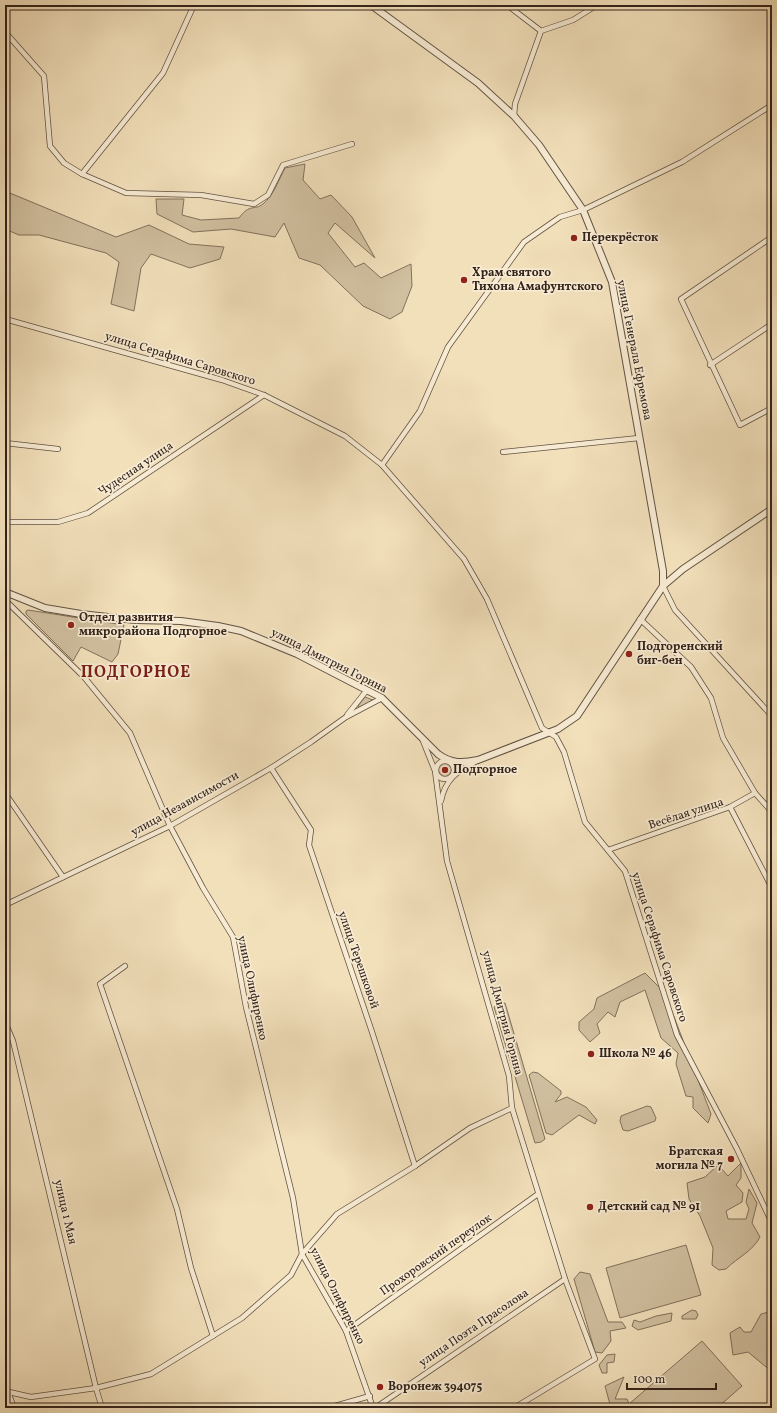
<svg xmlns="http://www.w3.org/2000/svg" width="777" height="1413" font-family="Vollkorn,serif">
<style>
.green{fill:#d1c0a0;stroke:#82715d}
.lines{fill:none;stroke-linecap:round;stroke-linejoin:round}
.minor-casing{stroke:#625242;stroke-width:6}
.tertiary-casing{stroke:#625242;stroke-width:8}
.minor{stroke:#f7ebd3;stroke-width:4.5}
.tertiary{stroke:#f7ebd3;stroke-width:6}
.poi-dot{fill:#8f2418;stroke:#f7ebd3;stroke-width:1.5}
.labels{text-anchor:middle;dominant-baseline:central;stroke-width:3.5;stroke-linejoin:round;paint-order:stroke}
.poi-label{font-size:12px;font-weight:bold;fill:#32221a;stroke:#f7ebd3;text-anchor:start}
.street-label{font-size:12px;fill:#32221a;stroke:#f7ebd3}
.district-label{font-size:16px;font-weight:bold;letter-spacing:1px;fill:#7a1f14;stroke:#f7ebd3}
</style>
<rect width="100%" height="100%" fill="#f2e0bb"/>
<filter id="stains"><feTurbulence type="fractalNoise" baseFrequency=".005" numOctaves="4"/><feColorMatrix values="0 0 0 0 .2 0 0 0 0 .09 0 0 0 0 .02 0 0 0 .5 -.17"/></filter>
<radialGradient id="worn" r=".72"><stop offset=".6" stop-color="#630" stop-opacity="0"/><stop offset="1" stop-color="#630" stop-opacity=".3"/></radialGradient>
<g class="green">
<path d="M305,164L303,180L320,199L331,195L352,217L375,258L335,223L328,233L355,267L364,263L381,278L411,264L412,286L402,312L390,319L363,306L320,265L299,258L284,223L275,237L231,229L193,232L157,214L156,199H184L182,215L201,220L239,218C250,203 254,211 263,204C274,195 279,179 285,168Z"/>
<polygon points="5,191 116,237 149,225 189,244 224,247 220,259 190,268 151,254 141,268 134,311 111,304 119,262 106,253 39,235 19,235 5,229"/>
<polygon points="28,610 124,625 118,654 112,662 81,647 73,661 26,614 26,611"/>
<polygon points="365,697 373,700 359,708 358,706"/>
<circle cx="445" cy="770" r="7"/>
<polygon points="645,973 665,993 711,1114 708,1123 693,1108 693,1097 686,1096 676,1064 678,1053 661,1038 645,990 620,1002 615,1017 608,1012 597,1024 600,1033 590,1042 579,1030 579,1022 594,1009 597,998"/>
<polygon points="499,1003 505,1003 545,1139 541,1142 535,1143 494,1007"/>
<polygon points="533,1072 538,1073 561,1091 561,1094 555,1102 567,1097 586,1107 597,1120 595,1124 579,1115 552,1135 546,1133 529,1075"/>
<polygon points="647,1106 651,1107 656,1118 655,1121 628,1131 623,1130 620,1121 621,1116"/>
<path d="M741,1163V1178L736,1185L743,1193L742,1202L726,1211L728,1219H746L749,1209L746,1202L749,1189L757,1203L752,1223L760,1237C752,1252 738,1257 726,1269L719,1270L712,1265L713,1248L700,1216L689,1199L687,1183L705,1177L718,1165L728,1176Z"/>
<polygon points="686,1245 701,1295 620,1318 606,1268"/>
<polygon points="580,1272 590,1274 608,1322 622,1322 626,1328 610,1331 611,1341 602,1353 595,1352 574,1279"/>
<polygon points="692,1310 696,1311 698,1315 696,1319 682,1319 682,1316"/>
<polygon points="769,1312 772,1316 772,1381 771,1371 748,1352 733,1355 730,1333 740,1327 744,1332 751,1332 761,1314"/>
<polygon points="672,1313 671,1321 638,1330 632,1326 634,1320 640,1322 656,1316"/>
<polygon points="702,1341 742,1386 717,1408 611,1408 605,1386 624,1377 615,1399 627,1399 629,1404"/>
<polygon points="615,1354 614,1362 607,1363 607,1373 602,1373 599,1365 607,1355"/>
</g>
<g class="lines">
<g class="minor-casing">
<g id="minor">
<polyline points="507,5 541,31 573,20 597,5"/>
<polyline points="5,32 44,76 50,146 64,163 82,174 126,193 201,195 254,204 268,195 283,165 352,144"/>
<polyline points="514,116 515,104 541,31"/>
<polyline points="82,174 163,73 194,5"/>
<polyline points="772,237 681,299 740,425 772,408"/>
<polyline points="5,319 222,380 264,395 345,436 382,465 464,559 487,599 542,728 556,737 564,752 585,822 625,871 677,1035 737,1149 772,1223"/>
<polyline points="710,365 772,324"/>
<polyline points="5,443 58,449"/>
<polyline points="503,452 639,438"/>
<polyline points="382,465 420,411 448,347 524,242 560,217 583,210 682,162 772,105"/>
<polyline points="5,522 58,522 88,513 264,395"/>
<polyline points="663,586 675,610 772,716"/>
<polyline points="5,600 84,677 130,733 170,826 203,888 233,937 246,1007 293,1198 302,1254 346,1331 373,1408"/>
<polyline points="640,619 691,667 711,698 723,738 755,793 772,812"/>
<polyline points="347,715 367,690"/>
<circle cx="445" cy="770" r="9"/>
<polyline points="271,768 311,830 309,845 372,1032 415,1166"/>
<polyline points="5,793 63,877"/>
<path d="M441,801C445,780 457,771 475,762"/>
<polyline points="730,807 772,888"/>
<polyline points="608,850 730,807 755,793"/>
<polyline points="5,905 170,826 271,768 311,742 346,717 382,698"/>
<polyline points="125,966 100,984 177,1209 191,1268 213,1336"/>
<polyline points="5,1022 13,1041 96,1388 102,1408"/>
<polyline points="512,1108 565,1279 595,1359 514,1408"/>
<polyline points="346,1331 538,1194"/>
<polyline points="5,1384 14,1408"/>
<polyline points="5,1393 9,1392 31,1397 96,1388 151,1374 242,1318 291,1275 302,1254 337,1214 415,1166 470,1128 512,1108 509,1076 447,861 435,771 423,741"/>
<polyline points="328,1408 370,1396"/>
<polyline points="375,1408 565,1279"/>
</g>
</g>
<g class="tertiary-casing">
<g id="tertiary">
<polyline points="371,5 478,83 514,116 539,145 583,210 612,282 663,571 663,586"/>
<path d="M5,592L45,608L81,614L135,620L181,621L218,626L241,631L297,654L382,698L438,754C451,764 463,763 478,760L558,729L577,716L663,586L683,569L772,509"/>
</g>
</g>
<use href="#minor" class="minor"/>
<use href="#tertiary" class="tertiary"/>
</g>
<g class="poi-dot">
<circle cx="574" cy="238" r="4"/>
<circle cx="464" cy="280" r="4"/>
<circle cx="71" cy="625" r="4"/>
<circle cx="629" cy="654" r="4"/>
<circle cx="445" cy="770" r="4"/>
<circle cx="591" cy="1054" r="4"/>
<circle cx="731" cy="1159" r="4"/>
<circle cx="590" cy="1207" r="4"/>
<circle cx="380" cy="1387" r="4"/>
</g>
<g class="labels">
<g class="poi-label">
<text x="582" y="238">Перекрёсток</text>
<text x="472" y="273">Храм святого<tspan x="472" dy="14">Тихона Амафунтского</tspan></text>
<text x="79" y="618">Отдел развития<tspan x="79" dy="14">микрорайона Подгорное</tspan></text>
<text x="637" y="647">Подгоренский<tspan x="637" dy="14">биг-бен</tspan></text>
<text x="453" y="770">Подгорное</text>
<text x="599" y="1054">Школа № 46</text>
<text x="723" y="1152" text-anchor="end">Братская<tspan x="723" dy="14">могила № 7</tspan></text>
<text x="598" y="1207">Детский сад № 91</text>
<text x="388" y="1387">Воронеж 394075</text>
</g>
<g class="street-label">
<text transform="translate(634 350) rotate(79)">улица Генерала Ефремова</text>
<text transform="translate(180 359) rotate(17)">улица Серафима Саровского</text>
<text transform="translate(136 469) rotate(-34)">Чудесная улица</text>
<text transform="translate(329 661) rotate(27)">улица Дмитрия Горина</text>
<text transform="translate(185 804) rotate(-29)">улица Независимости</text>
<text transform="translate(686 814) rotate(-18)">Весёлая улица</text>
<text transform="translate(659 947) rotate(72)">улица Серафима Саровского</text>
<text transform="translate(358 960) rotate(71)">улица Терешковой</text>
<text transform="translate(252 988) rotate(78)">улица Олифиренко</text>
<text transform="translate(502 1013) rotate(75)">улица Дмитрия Горина</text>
<text transform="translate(65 1212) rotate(77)">улица 1 Мая</text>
<text transform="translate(436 1255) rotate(-35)">Прохоровский переулок</text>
<text transform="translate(337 1296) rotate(63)">улица Олифиренко</text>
<text transform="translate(474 1328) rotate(-34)">улица Поэта Прасолова</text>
</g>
<g class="district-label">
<text x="136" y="673">ПОДГОРНОЕ</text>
</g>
</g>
<rect width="777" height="1413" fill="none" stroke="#f2e0bb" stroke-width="20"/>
<rect x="6" y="6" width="765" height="1401" fill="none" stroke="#32221a" stroke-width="2"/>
<rect x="10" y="10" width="757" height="1393" fill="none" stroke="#32221a"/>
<path d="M627 1383v6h89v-6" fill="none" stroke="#32221a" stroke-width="2"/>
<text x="633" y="1383" font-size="12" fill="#32221a" stroke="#f7ebd3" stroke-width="3" paint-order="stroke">100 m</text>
<rect width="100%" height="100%" filter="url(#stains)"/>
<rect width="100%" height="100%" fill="url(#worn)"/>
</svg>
